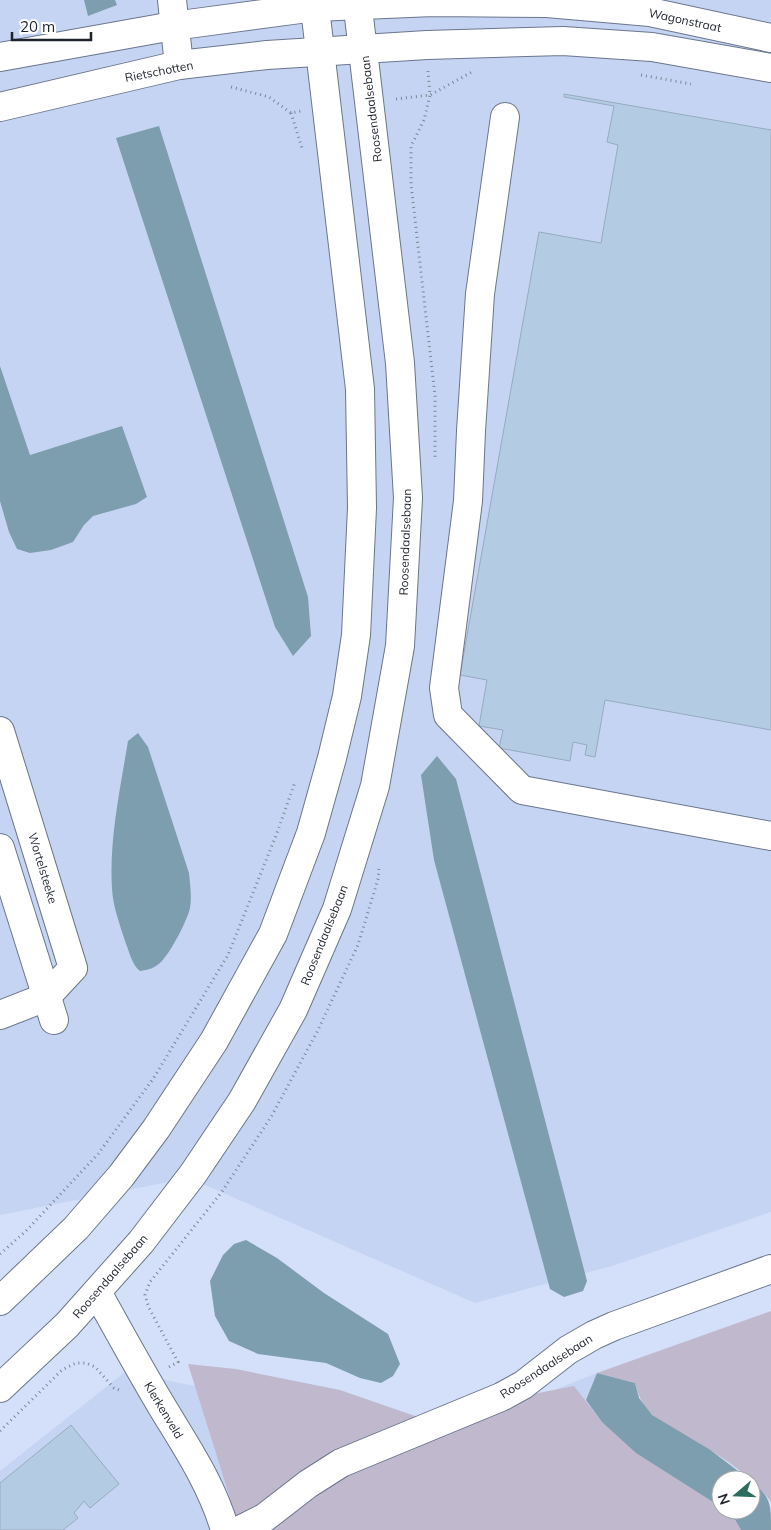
<svg xmlns="http://www.w3.org/2000/svg" width="771" height="1530" font-family="Mulish,sans-serif">
<style>
.built{fill:#c6d4f3}
.green{fill:#c0b9ce}
.water{fill:#7d9eae}
.building{fill:#b3cce4;stroke:#96abbe}
.lines{fill:none;stroke-linecap:round;stroke-linejoin:round}
.minor-casing{stroke:#6b768c;stroke-width:30}
.path{stroke:#7d8697;stroke-width:3;stroke-dasharray:1 4;stroke-linecap:butt}
.minor{stroke:#fff;stroke-width:28}
.labels{text-anchor:middle;dominant-baseline:central;stroke-width:4;stroke-linejoin:round;paint-order:stroke}
.street-label{font-size:12px;fill:#1d222b;stroke:#fff}
</style>
<rect width="100%" height="100%" fill="#d4e0f9"/>
<g class="built">
<polygon points="0,0 771,0 771,1212 612,1266 475,1303 189,1178 0,1215"/>
<polygon points="125,1372 439,1435 597,1373 586,1400 721,1507 721,1510 724,1510 735,1520 741,1530 0,1530 0,1471"/>
</g>
<g class="green">
<path d="M771,1311V1502C752,1475 716,1453 687,1436C676,1430 659,1423 651,1414C642,1404 638,1395 635,1383L597,1373Z"/>
<polygon points="188,1364 236,1369 340,1390 418,1417 574,1386 602,1422 685,1483 720,1506 721,1510 724,1510 733,1518 741,1530 240,1530"/>
</g>
<g class="water">
<polygon points="84,0 115,0 117,5 88,16"/>
<polygon points="159,126 308,597 311,636 293,656 275,627 116,138"/>
<polygon points="0,366 30,455 122,426 147,497 136,504 93,516 84,525 73,542 51,550 30,553 17,549 9,532 0,501"/>
<path d="M138,733L148,747L189,873C190,884 192,896 190,908C187,921 171,952 161,962C155,968 148,970 140,971C132,965 129,951 125,941C120,925 113,907 112,889C109,840 120,790 128,741Z"/>
<polygon points="437,756 456,779 587,1281 583,1291 564,1297 550,1289 434,860 421,775"/>
<polygon points="246,1240 277,1258 324,1293 388,1334 400,1364 393,1376 381,1383 360,1378 326,1363 258,1354 229,1341 215,1316 210,1281 223,1255 234,1244"/>
<polygon points="597,1373 635,1383 639,1398 652,1415 709,1449 750,1480 721,1480 721,1507 636,1453 602,1422 586,1400"/>
<path d="M751,1481C771,1497 771,1504 771,1530H741L735,1520L724,1510H751Z"/>
</g>
<g class="building">
<polygon points="564,94 771,130 771,730 605,700 595,757 585,755 587,745 573,742 570,761 499,748 503,730 479,726 487,680 460,675 539,232 601,243 618,145 607,142 614,106 564,97"/>
<polygon points="71,1425 119,1484 90,1508 84,1501 74,1513 78,1518 63,1530 0,1530 0,1483"/>
</g>
<g class="lines">
<g class="minor-casing">
<g id="minor">
<polyline points="172,0 179,65"/>
<polyline points="0,57 173,26 315,7 433,2 547,3 650,12 771,38"/>
<polyline points="0,107 179,65 267,55 427,45 563,41 652,47 771,68"/>
<polyline points="505,117 480,294 471,431 468,501 444,688 448,715 522,790 771,836"/>
<polyline points="0,731 73,968 46,997 0,1015"/>
<polyline points="0,848 54,1020"/>
<path d="M97,1292C118,1330 139,1368 161,1405C185,1445 212,1484 225,1530"/>
<polyline points="0,1301 76,1228 121,1176 156,1129 214,1041 273,934 311,833 332,758 347,696 356,635 362,508 360,389 314,0"/>
<polyline points="0,1388 67,1325 141,1242 193,1174 242,1101 293,1010 337,909 375,786 400,646 408,498 400,363 357,0"/>
<polyline points="240,1530 264,1518 308,1484 341,1463 501,1397 523,1385 568,1350 594,1335 614,1326 771,1269"/>
</g>
</g>
<g class="path">
<polyline points="428,71 430,95 424,120 411,146 411,184 435,396 435,460"/>
<polyline points="641,75 691,84"/>
<polyline points="231,87 269,97 291,113 301,111"/>
<polyline points="396,99 430,95 472,72"/>
<polyline points="291,113 302,148"/>
<polyline points="0,1254 26,1231 98,1154 153,1079 228,955 277,833 295,782"/>
<polyline points="169,1367 178,1362 149,1308 145,1295 150,1282 221,1193 271,1117 317,1032 358,945 378,879 379,869"/>
<polyline points="0,1431 62,1370 76,1363 86,1363 95,1367 114,1388 122,1391"/>
</g>
<use href="#minor" class="minor"/>
</g>
<g class="labels">
<g class="street-label">
<text transform="translate(685 20) rotate(12)">Wagonstraat</text>
<text transform="translate(159 71) rotate(-11)">Rietschotten</text>
<text transform="translate(371 109) rotate(-97)">Roosendaalsebaan</text>
<text transform="translate(405 542) rotate(-88)">Roosendaalsebaan</text>
<text transform="translate(43 868) rotate(73)">Wortelsteeke</text>
<text transform="translate(324 935) rotate(-68)">Roosendaalsebaan</text>
<text transform="translate(110 1276) rotate(-49)">Roosendaalsebaan</text>
<text transform="translate(546 1366) rotate(-33)">Roosendaalsebaan</text>
<text transform="translate(164 1410) rotate(59)">Klerkenveld</text>
</g>
</g>
<g transform="translate(736 1495) rotate(251)"><circle r="24" fill="#ffffff" stroke="#a5a7aa"/>
<path d="M0-4L9 19L0 12L-9 19Z" fill="#2b6d5d"/>
<text y="-8" font-size="14" font-weight="bold" text-anchor="middle" fill="#1d222b">N</text>
</g>
<path d="M12 32v8h79v-8" fill="none" stroke="#1d222b" stroke-width="2.5"/>
<text x="20" y="32" font-size="15" fill="#1d222b" stroke="#ffffff" stroke-width="4" paint-order="stroke">20 m</text>
</svg>
